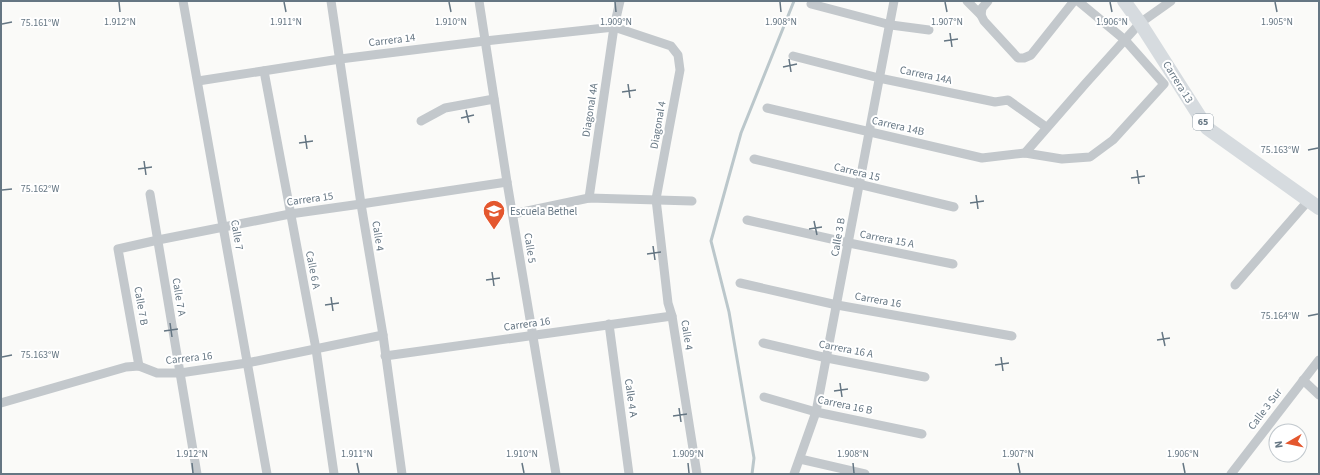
<svg xmlns="http://www.w3.org/2000/svg" width="1320" height="475" font-family="'Source Sans 3',sans-serif">
<style>
.lines{fill:none;stroke-linecap:round;stroke-linejoin:round}
.stream{stroke:#bbc7cb;stroke-width:3}
.street{stroke:#c3c8cc;stroke-width:9}
.primary{stroke:#d6dbdf;stroke-width:14}
.ticks{fill:none;stroke:#657683;stroke-width:1.5}
.labels{text-anchor:middle;dominant-baseline:central;stroke-width:4;stroke-linejoin:round;paint-order:stroke}
.shield{fill:#fff;stroke:#939fa8;stroke-width:1}
.shield-label{font-size:10px;font-weight:bold;fill:#657683}
.street-label{font-size:11px;fill:#657683;stroke:#fff}
.poi-label{font-size:11px;fill:#657683;stroke:#fff;text-anchor:start}
.ticks-label{font-size:10px;text-anchor:middle;fill:#657683;stroke:#fff;stroke-width:4;stroke-linejoin:round;paint-order:stroke}
</style>
<rect width="100%" height="100%" fill="#fafaf8"/>
<g class="lines">
<polyline class="stream" points="752,474 754,458 729,312 711,241 741,133 794,1"/>
<g class="street">
<polyline points="183,1 267,474"/>
<polyline points="331,1 361,204 383,335 402,474"/>
<polyline points="479,1 507,182 556,474"/>
<polyline points="967,1 981,15 984,21 1018,58 1024,58 1031,55 1074,1"/>
<polyline points="811,4 891,25 929,30"/>
<polyline points="981,15 982,8 988,1"/>
<polyline points="793,56 879,78 995,102 1008,100 1046,127"/>
<polyline points="264,71 316,349 334,474"/>
<polyline points="198,81 340,59 485,41 614,27 671,46 678,55 680,70 656,199 668,303 672,316 697,474"/>
<polyline points="767,108 982,158 1025,153 1062,159 1090,157 1113,140 1164,84 1125,40 1078,1"/>
<polyline points="421,121 445,108 494,99"/>
<polyline points="1025,153 1086,83 1140,23 1171,1"/>
<polyline points="754,159 954,207"/>
<polyline points="150,194 197,474"/>
<polyline points="589,198 614,27 620,1"/>
<polyline points="513,214 589,198 692,201"/>
<polyline points="747,220 849,243 953,264"/>
<polyline points="740,283 837,305 1012,336"/>
<polyline points="1235,285 1308,201"/>
<polyline points="609,324 629,474"/>
<polyline points="763,343 827,358 925,377"/>
<polyline points="385,356 672,316"/>
<polyline points="139,366 118,249 158,240 290,214 361,204 507,182"/>
<polyline points="1303,380 1319,395"/>
<polyline points="764,397 816,412 922,434"/>
<polyline points="1,403 126,367 139,366 157,373 180,373 247,363 383,335"/>
<polyline points="800,459 865,474"/>
<polyline points="794,474 816,412 894,1"/>
<polyline points="1231,474 1319,360"/>
</g>
<polyline class="primary" points="1124,1 1140,23 1207,128 1319,208"/>
</g>
<path class="ticks" d="M119,2L120,12M284,2L286,12M449,2L451,12M615,2L616,12M780,2L781,12M945,2L947,12M1110,2L1112,12M1275,2L1277,12M2,24L12,22M950,33L952,47M944,41L958,39M789,59L791,72M783,67L797,64M628,84L630,98M622,92L636,90M466,110L469,123M461,118L474,115M305,135L307,149M299,143L313,141M1308,150L1318,148M144,161L146,175M138,169L152,167M1137,170L1139,184M1131,178L1145,176M2,190L12,189M976,195L978,209M970,203L984,201M814,221L817,235M809,229L822,227M653,246L655,260M647,254L661,252M492,272L494,286M486,280L500,278M331,297L333,311M325,305L339,303M1308,316L1318,314M170,323L172,337M164,331L178,329M1162,332L1165,346M1157,340L1170,338M2,357L12,355M1001,357L1003,371M995,365L1009,363M840,383L842,397M834,391L848,389M679,408L681,422M673,416L687,414M192,463L193,473M357,463L359,473M522,463L524,473M688,463L689,473M853,463L854,473M1018,463L1020,473M1183,463L1185,473"/>
<defs>
<g id="school-pin" transform="scale(1.15)"><path d="M0 17L-7.5 6A9.5 9.5 0 1 1 7.5 6Z" fill="#e4572e" stroke="#fff"/><path d="M0-5L7-2L0 1L-7-2ZM-4 1L0 2.5L4 1V4Q0 6-4 4Z" fill="#fff"/></g>
</defs>
<g fill-rule="evenodd">
<use href="#school-pin" x="494" y="211"/>
</g>
<g class="labels">
<rect class="shield" x="1193" y="114" width="20" height="16" rx="3"/>
<g class="shield-label">
<text x="1203" y="122">65</text>
</g>
<g class="street-label">
<text transform="translate(392 40) rotate(-7)">Carrera 14</text>
<text transform="translate(926 75) rotate(12)">Carrera 14A</text>
<text transform="translate(1178 82) rotate(58)">Carrera 13</text>
<text transform="translate(590 110) rotate(-81)">Diagonal 4A</text>
<text transform="translate(658 125) rotate(-80)">Diagonal 4</text>
<text transform="translate(898 126) rotate(13)">Carrera 14B</text>
<text transform="translate(857 172) rotate(14)">Carrera 15</text>
<text transform="translate(310 199) rotate(-8)">Carrera 15</text>
<text transform="translate(237 235) rotate(80)">Calle 7</text>
<text transform="translate(378 236) rotate(81)">Calle 4</text>
<text transform="translate(838 237) rotate(-80)">Calle 3 B</text>
<text transform="translate(887 239) rotate(11)">Carrera 15 A</text>
<text transform="translate(530 248) rotate(81)">Calle 5</text>
<text transform="translate(313 270) rotate(79)">Calle 6 A</text>
<text transform="translate(179 297) rotate(81)">Calle 7 A</text>
<text transform="translate(878 300) rotate(10)">Carrera 16</text>
<text transform="translate(141 306) rotate(80)">Calle 7 B</text>
<text transform="translate(527 324) rotate(-8)">Carrera 16</text>
<text transform="translate(687 335) rotate(81)">Calle 4</text>
<text transform="translate(846 349) rotate(11)">Carrera 16 A</text>
<text transform="translate(189 358) rotate(-6)">Carrera 16</text>
<text transform="translate(631 398) rotate(82)">Calle 4 A</text>
<text transform="translate(845 405) rotate(12)">Carrera 16 B</text>
<text transform="translate(1265 409) rotate(-53)">Calle 3 Sur</text>
</g>
<g class="poi-label">
<text x="510" y="211">Escuela Bethel</text>
</g>
</g>
<g class="ticks-label">
<text x="120" y="25">1.912°N</text>
<text x="286" y="25">1.911°N</text>
<text x="451" y="25">1.910°N</text>
<text x="616" y="25">1.909°N</text>
<text x="781" y="25">1.908°N</text>
<text x="1112" y="25">1.906°N</text>
<text x="1277" y="25">1.905°N</text>
<text x="947" y="25">1.907°N</text>
<text x="40" y="26">75.161°W</text>
<text x="1280" y="153">75.163°W</text>
<text x="40" y="192">75.162°W</text>
<text x="1280" y="319">75.164°W</text>
<text x="40" y="358">75.163°W</text>
<text x="192" y="457">1.912°N</text>
<text x="357" y="457">1.911°N</text>
<text x="522" y="457">1.910°N</text>
<text x="688" y="457">1.909°N</text>
<text x="853" y="457">1.908°N</text>
<text x="1018" y="457">1.907°N</text>
<text x="1183" y="457">1.906°N</text>
</g>
<rect width="1320" height="475" fill="none" stroke="#657683" stroke-width="4"/>
<g transform="translate(1288 443) rotate(261)"><circle r="19" fill="#ffffff" stroke="#c1c8cd"/>
<path d="M0-3L7 15L0 10L-7 15Z" fill="#e4572e"/>
<text y="-6" font-size="11" font-weight="bold" text-anchor="middle" fill="#657683">N</text>
</g>
</svg>
